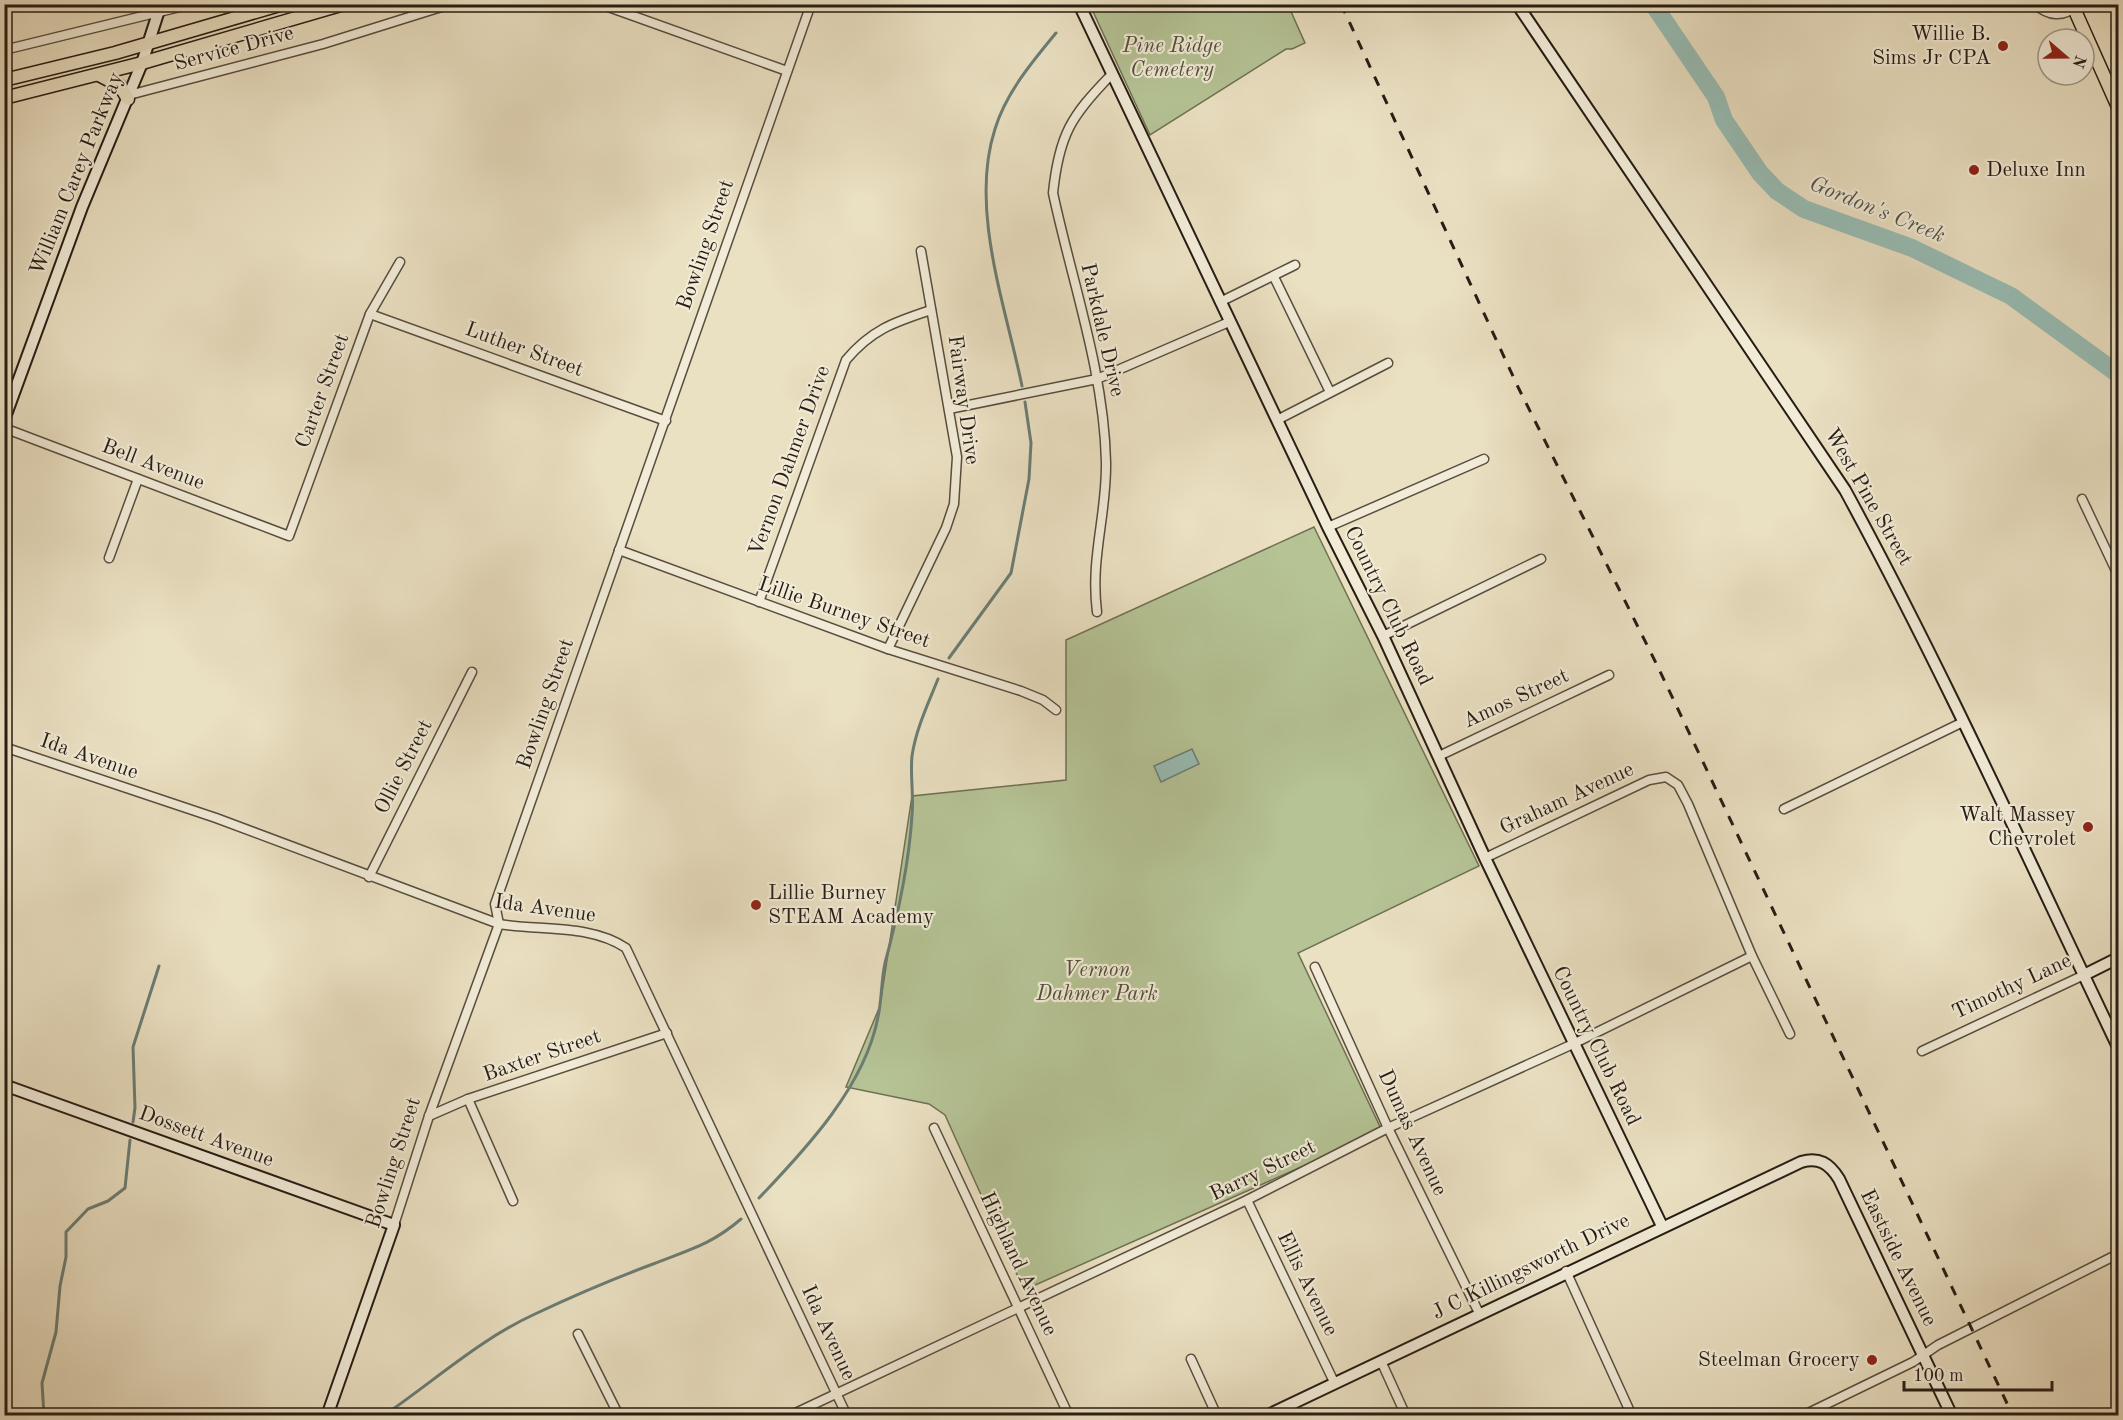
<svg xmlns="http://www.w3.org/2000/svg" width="2123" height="1420" font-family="'Old Standard TT',serif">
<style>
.green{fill:#b5c395;stroke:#6e7054;stroke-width:1.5}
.water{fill:#98bdb5;stroke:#6b7d74;stroke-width:1.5}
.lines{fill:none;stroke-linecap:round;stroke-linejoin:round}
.stream{stroke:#6b7d74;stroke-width:3}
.river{stroke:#98bdb5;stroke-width:18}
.street-casing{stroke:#584d3f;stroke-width:11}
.secondary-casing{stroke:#271c13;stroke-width:14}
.primary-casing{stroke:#271c13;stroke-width:15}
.street{stroke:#f1ebd7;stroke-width:8}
.secondary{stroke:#f1ebd7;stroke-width:10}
.primary{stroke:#eae0c2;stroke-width:12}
.rail{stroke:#271c13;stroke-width:3;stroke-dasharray:10 10;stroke-linecap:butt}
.poi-dot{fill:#8f2418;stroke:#f1ebd7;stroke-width:2}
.labels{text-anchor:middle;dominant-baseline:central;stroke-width:4.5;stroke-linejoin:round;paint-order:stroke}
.poi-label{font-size:21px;fill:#271c13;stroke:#f1ebd7;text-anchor:end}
.park-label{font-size:21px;font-style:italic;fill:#524e3a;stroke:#f1ebd7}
.street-label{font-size:21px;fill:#271c13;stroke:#f1ebd7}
.water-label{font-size:22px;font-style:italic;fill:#4f544c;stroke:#f1ebd7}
</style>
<rect width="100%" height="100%" fill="#eae0c2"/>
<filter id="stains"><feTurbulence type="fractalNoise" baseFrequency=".00333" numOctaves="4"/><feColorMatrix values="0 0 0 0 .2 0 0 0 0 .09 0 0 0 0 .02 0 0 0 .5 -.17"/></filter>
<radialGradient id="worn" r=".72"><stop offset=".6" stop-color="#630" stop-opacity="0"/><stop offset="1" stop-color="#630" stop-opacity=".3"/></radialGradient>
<g class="green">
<polygon points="1090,5 1288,5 1305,43 1292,49 1286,49 1150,135"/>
<polygon points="1314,527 1479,866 1298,953 1382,1131 1024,1290 945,1115 929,1104 846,1087 880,1006 912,796 1066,780 1066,640"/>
</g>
<polygon class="water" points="1192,749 1199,764 1161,782 1154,766"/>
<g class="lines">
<g class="stream">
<path d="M1022,386C1006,307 969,209 995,129C1006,93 1032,62 1056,33"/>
<polyline points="949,658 1011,573 1029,479 1031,443 1025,402"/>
<polyline points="133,1122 135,1108 133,1047 159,966"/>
<path d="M759,1198C806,1149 865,1086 878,1017C882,999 881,981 885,963C898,915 909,865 912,815C914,796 910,776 912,756C916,729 928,704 938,679"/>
<polyline points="44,1416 42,1383 56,1332 60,1286 66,1257 66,1232 88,1209 108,1201 125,1188 130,1140"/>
<path d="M383,1416C433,1382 480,1339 535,1314C573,1296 613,1279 653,1264C688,1250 711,1245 741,1219"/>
</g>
<polyline class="river" points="1653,4 1716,97 1724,120 1760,173 1777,191 1804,209 1912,248 2011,296 2118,374"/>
<g class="street-casing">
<g id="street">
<polyline points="600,4 787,71"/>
<path d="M2035,4C2048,16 2063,18 2076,6"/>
<polyline points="4,50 192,4"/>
<polyline points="129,95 323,44 451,4"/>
<polyline points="1274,277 1330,392"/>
<polyline points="1220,302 1295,265"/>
<polyline points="370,314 666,421"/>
<polyline points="949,409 1097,379 1229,322"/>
<polyline points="1277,420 1388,363"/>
<polyline points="4,428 289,536 370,314 400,262"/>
<polyline points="2082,499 2118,575"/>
<polyline points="1328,527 1484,459"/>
<polyline points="619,550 888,649 1021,691 1043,700 1056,710"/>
<polyline points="109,558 138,479"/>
<path d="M759,602L846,360C872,329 895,322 931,310"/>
<path d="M1097,612C1090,558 1107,514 1106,462C1104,371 1072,282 1053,193C1059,135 1071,116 1111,75"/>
<polyline points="1383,636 1541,559"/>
<polyline points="888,649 946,528 954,504 957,457 921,251"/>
<path d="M4,747L216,818L499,924C541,931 590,924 626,948L847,1416"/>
<polyline points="1439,756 1609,675"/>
<polyline points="1784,809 1963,722"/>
<polyline points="1485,858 1649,780 1666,777 1678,785 1688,804 1752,956 1790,1034"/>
<polyline points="369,877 472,672"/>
<polyline points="1315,967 1388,1128 1479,1313"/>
<polyline points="1922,1051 2084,975"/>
<polyline points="468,1099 513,1201"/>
<polyline points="429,1116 468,1099 667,1033"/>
<polyline points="934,1128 1069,1416"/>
<polyline points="1247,1200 1334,1382"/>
<polyline points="394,1225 429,1116 499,924 495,904 811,4"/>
<polyline points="1566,1271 1632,1416"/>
<polyline points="578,1334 619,1416"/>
<polyline points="1191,1359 1217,1416"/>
<polyline points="1381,1361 1406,1416"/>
<polyline points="789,1416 1247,1200 1388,1128 1573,1044 1752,956"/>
<polyline points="1802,1416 1913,1362 1938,1345 2118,1254"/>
</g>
</g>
<g class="secondary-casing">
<g id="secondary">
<polyline points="1079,4 1328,527 1383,636 1485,858 1662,1226"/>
<path d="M1517,4L1845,490C1944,672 2029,861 2118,1047"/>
<polyline points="4,420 82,207 142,63 161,4"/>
<polyline points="2084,975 2118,958"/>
<polyline points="4,1085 394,1225 327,1416"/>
<path d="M1266,1416L1801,1162C1819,1157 1829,1163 1839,1179L1952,1416"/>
</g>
</g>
<g class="primary-casing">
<g id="primary">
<polyline points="2072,4 2118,107"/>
<polyline points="99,75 120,86 128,99"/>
<polyline points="4,80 115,53 283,4"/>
<polyline points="4,98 142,63 344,4"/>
</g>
</g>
<use href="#street" class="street"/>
<use href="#secondary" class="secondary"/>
<use href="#primary" class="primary"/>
<polyline class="rail" points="1341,4 1518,387 1657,665 2013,1416"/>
</g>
<g class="poi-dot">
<circle cx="2003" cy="46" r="6"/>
<circle cx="1974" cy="170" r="6"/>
<circle cx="2088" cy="827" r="6"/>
<circle cx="756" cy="905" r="6"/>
<circle cx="1872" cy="1360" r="6"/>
</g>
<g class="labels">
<g class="poi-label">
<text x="1991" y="34">Willie B.<tspan x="1991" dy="24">Sims Jr CPA</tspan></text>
<text x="1986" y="170" text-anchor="start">Deluxe Inn</text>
<text x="2076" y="815">Walt Massey<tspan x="2076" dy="24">Chevrolet</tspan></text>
<text x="768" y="893" text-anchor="start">Lillie Burney<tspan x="768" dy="24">STEAM Academy</tspan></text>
<text x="1860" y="1360">Steelman Grocery</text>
</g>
<g class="park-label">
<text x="1172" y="46">Pine Ridge<tspan x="1172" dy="24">Cemetery</tspan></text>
<text x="1097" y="970">Vernon<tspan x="1097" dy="24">Dahmer Park</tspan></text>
</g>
<g class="street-label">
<text transform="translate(234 49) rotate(-15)">Service Drive</text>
<text transform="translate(77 174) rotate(-68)">William Carey Parkway</text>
<text transform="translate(706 245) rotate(-71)">Bowling Street</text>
<text transform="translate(1102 330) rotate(77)">Parkdale Drive</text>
<text transform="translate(524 350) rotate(20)">Luther Street</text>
<text transform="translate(323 391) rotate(-70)">Carter Street</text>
<text transform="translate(963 400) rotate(82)">Fairway Drive</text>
<text transform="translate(790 461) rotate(-70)">Vernon Dahmer Drive</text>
<text transform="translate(153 465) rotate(21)">Bell Avenue</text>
<text transform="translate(1868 497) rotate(60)">West Pine Street</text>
<text transform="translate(1388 606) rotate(64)">Country Club Road</text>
<text transform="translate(844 613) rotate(19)">Lillie Burney Street</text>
<text transform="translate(1516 699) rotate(-25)">Amos Street</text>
<text transform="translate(546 704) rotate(-71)">Bowling Street</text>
<text transform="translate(89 757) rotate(19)">Ida Avenue</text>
<text transform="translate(404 767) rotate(-63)">Ollie Street</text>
<text transform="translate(1567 799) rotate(-25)">Graham Avenue</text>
<text transform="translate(545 909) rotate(8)">Ida Avenue</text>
<text transform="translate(2012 987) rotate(-25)">Timothy Lane</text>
<text transform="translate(1596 1046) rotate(64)">Country Club Road</text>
<text transform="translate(542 1056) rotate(-19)">Baxter Street</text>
<text transform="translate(1412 1133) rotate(65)">Dumas Avenue</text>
<text transform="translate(206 1137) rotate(20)">Dossett Avenue</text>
<text transform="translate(394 1163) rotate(-72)">Bowling Street</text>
<text transform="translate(1263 1171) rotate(-26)">Barry Street</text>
<text transform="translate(1898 1258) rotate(64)">Eastside Avenue</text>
<text transform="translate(1018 1264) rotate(65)">Highland Avenue</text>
<text transform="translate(1531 1267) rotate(-26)">J C Killingsworth Drive</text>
<text transform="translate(1307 1284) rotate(64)">Ellis Avenue</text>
<text transform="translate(828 1333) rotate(65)">Ida Avenue</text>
</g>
<g class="water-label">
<text transform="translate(1877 210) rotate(22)">Gordon's Creek</text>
</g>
</g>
<rect width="2123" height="1420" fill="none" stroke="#eae0c2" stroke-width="24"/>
<rect x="6" y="6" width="2111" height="1408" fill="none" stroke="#271c13" stroke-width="3"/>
<rect x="12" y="12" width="2099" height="1396" fill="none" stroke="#271c13" stroke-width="1.5"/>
<g transform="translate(2066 57) rotate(110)"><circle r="28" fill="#f1ebd7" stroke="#a09889" stroke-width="1.5"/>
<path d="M0-4.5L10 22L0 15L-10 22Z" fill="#8f2418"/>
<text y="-9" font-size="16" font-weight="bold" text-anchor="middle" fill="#271c13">N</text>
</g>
<path d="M1904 1381v9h148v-9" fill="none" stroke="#271c13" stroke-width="3"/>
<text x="1913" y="1381" font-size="18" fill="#271c13" stroke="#f1ebd7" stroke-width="4.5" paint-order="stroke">100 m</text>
<rect width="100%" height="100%" filter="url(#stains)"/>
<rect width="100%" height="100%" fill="url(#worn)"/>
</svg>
